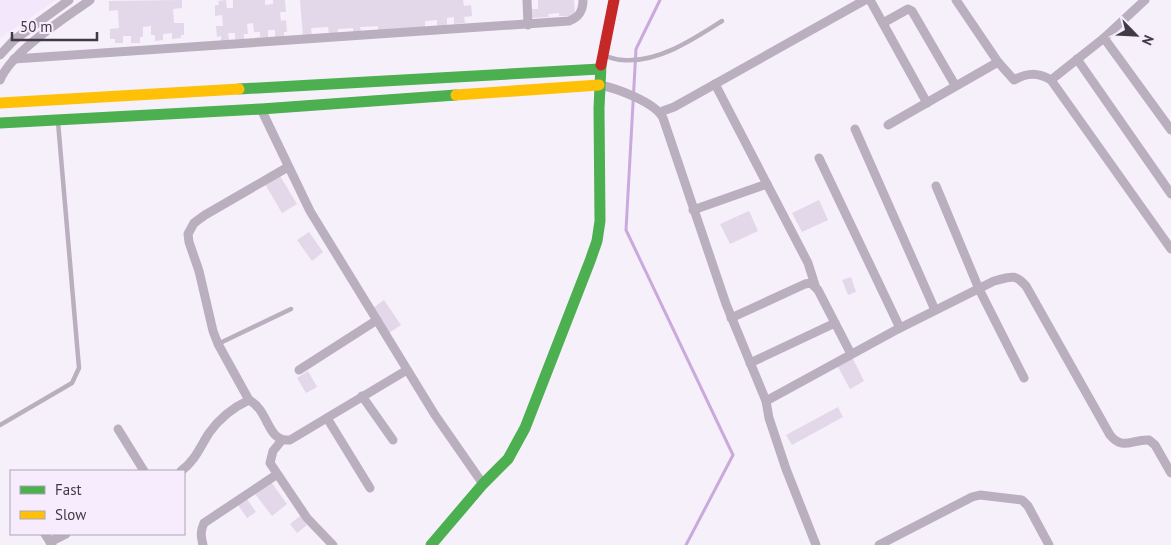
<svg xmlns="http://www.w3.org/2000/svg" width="1171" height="545" font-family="'PT Sans',sans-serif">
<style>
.built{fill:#f3e7fb}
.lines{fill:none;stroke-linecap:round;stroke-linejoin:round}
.stream{stroke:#caa9dd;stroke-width:3}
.building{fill:#e3d7ea}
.lane{stroke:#baafbf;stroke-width:4.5}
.street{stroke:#baafbf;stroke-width:9}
.fast{stroke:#4caf50;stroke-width:11}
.slow{stroke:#ffc107;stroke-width:11}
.jam{stroke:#c62828;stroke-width:11}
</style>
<rect width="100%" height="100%" fill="#f6f0fa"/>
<polygon class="built" points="0,0 56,0 0,38"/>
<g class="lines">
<polyline class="stream" points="660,0 636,49 626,230 733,455 686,545"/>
</g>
<g class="building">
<polygon points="182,0 182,8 173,9 174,23 184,23 184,35 181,35 181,38 172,39 172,33 163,34 163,40 155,41 155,35 151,35 151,26 143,27 143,37 140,37 140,43 131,43 131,36 123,36 123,43 115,43 115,39 110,39 110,29 119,28 118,10 109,11 109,1"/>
<polygon points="226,0 227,8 233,8 233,0 265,0 265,5 273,4 273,0 285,0 286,12 280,12 281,21 286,20 287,32 284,32 284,36 275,37 275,30 268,30 268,37 260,37 260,32 254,32 253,23 247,24 248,34 244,34 244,39 235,39 235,33 228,33 229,40 221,41 221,36 217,37 216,26 223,26 222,15 215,16 215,5 219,5 218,1"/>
<polygon points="300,0 463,0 464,6 471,5 472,16 464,17 465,23 454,24 454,17 447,18 447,25 437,26 437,20 425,21 425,27 378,31 378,26 360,27 361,32 353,33 353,28 338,29 338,34 329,34 328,27 311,28 312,36 303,37"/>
<polygon points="538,0 574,0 575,16 559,16 559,13 548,14 549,17 531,18 531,9 538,9"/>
<polygon points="280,176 297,204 282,213 265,184"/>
<polygon points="819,200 828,220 802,232 792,213"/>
<polygon points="749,211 758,231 730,244 720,224"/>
<polygon points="309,232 323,252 312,261 297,240"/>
<polygon points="851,277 856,292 848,295 842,280"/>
<polygon points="384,300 401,325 389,333 373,308"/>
<polygon points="852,357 864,381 850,389 837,365"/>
<polygon points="308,371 317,387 306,393 297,378"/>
<polygon points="838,407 843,417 792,445 786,435"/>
<polygon points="271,482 287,504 272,516 255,494"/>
<polygon points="247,499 256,512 247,518 238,505"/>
<polygon points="300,516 307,525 297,533 290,524"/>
</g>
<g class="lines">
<g class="lane">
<path d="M604,56C610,57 616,60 623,60C658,63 694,39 722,21"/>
<polyline points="218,344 291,309"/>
<polyline points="0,425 72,383 79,368 58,122"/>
</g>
<g class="street">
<polyline points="527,0 528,25"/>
<polyline points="870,0 927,103"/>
<path d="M956,0L998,62L1014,80C1027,73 1037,72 1051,80L1104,38L1145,0"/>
<polyline points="883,23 908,9 912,11 955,85"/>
<polyline points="1104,38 1171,130"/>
<polyline points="0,55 14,40 69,0"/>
<path d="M14,59L569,21C580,17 583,10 583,0"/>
<polyline points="1077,59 1171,194"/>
<path d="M0,80C12,51 64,19 90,0"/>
<polyline points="1051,80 1171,249"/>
<polyline points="715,84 808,263 815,285"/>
<path d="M599,85C616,88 655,102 663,118L726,304L766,401L769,418L786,469L816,545"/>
<polyline points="261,109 310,211 435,415 483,484"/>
<polyline points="660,112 674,107 865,0"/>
<polyline points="888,125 998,62"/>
<polyline points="855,129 935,310"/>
<polyline points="819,158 900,328"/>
<polyline points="936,186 979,289 1024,378"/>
<polyline points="693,210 767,184"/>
<polyline points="731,318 805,284 811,283 818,290 851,354"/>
<polyline points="750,363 835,323"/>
<polyline points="299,370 377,320"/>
<polyline points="362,396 393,440"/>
<polyline points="249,400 218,344 213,331 199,271 189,242 188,234 194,223 205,215 288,167"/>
<path d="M766,401L896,330L994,281C1010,277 1015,273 1026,286L1110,435C1123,451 1132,439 1149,440L1155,445L1171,473"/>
<polyline points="327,418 370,488"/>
<polyline points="118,429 144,471"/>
<polyline points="282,440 273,451 270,463 307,518 333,545"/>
<path d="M181,471C195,461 200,447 209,433C219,419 234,407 249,400C270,411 266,442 290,440L407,370"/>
<polyline points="45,534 52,545"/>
<polyline points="50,542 66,534"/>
<path d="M203,545C201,536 200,532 204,523L276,475"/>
<polyline points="879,545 972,497 980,495 1022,500 1028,506 1049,545"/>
</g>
<g class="fast">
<polyline points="239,89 600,69"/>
<polyline points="0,123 261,109 456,95"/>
<polyline points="431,545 483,484 508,459 525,428 590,261 597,241 600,221 599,108 601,65"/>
</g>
<g class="slow">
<polyline points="456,95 599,85"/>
<polyline points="0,103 239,89"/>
</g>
<polyline class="jam" points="601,65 614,0"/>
</g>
<rect x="10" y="470" width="175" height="65" fill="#f7ecfe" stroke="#ada5b3"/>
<rect x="20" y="486" width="25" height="8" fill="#4caf50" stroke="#ada5b3"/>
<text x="55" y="495" font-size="15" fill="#3f3a43">Fast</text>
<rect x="20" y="511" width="25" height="8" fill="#ffc107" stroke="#ada5b3"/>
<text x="55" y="520" font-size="15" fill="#3f3a43">Slow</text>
<g transform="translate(1136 35) rotate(114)" stroke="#f7ecfe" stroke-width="4" paint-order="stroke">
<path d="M0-4L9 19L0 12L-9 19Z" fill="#3f3a43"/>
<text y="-8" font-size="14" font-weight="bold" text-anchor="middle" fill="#3f3a43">N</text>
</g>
<path d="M12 32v8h85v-8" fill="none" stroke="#3f3a43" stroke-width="2.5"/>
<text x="20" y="32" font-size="15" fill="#3f3a43" stroke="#f7ecfe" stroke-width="4" paint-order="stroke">50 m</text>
</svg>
